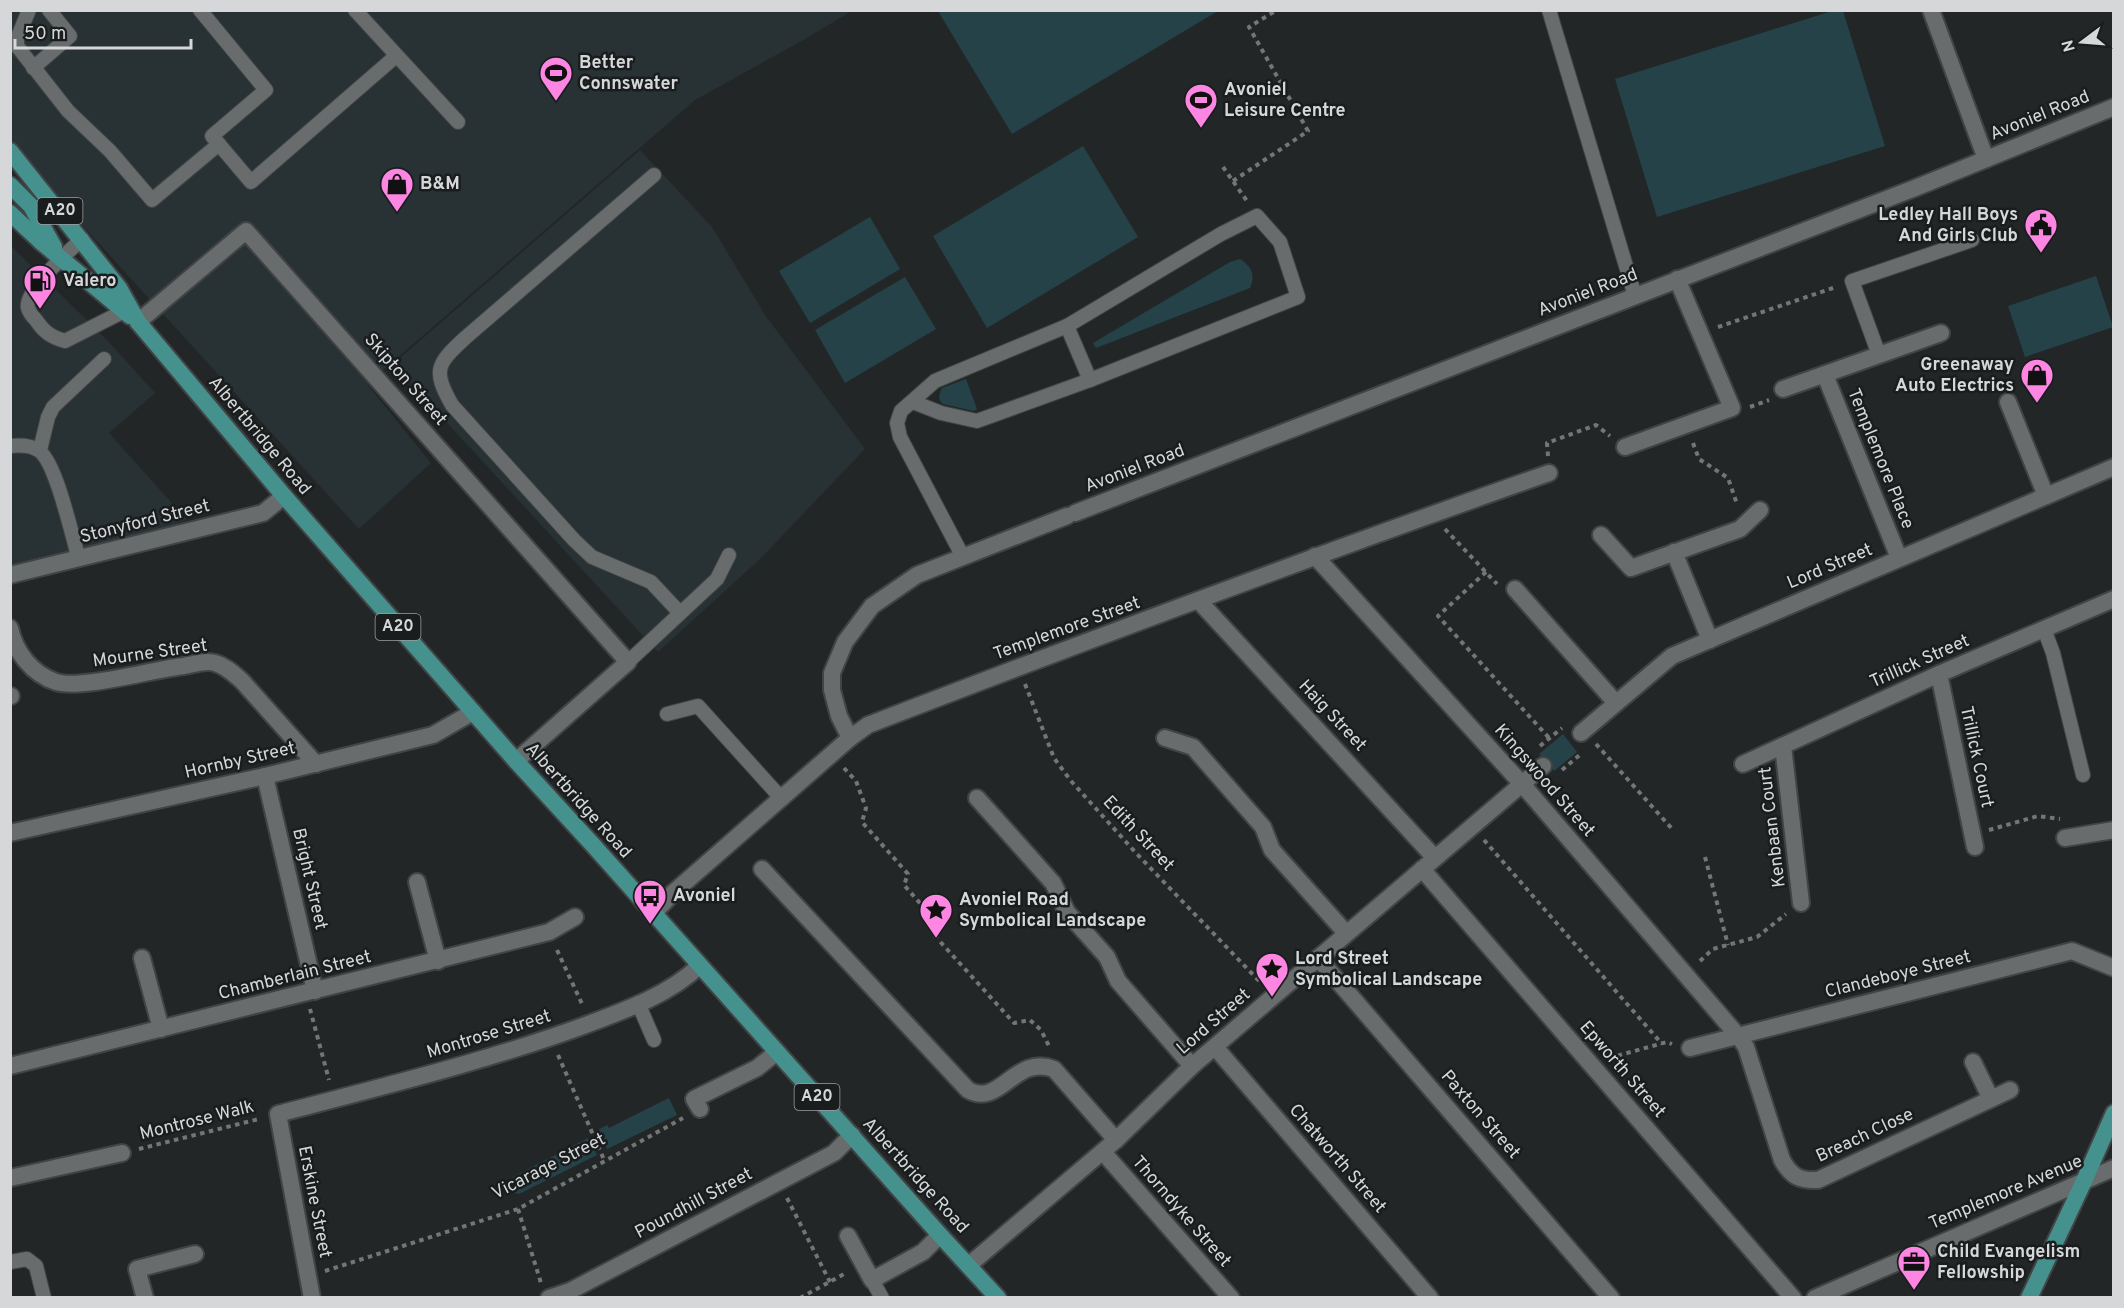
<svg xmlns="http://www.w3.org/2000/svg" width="2124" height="1308" font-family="Overpass,sans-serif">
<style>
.built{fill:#283134}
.green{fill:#254249}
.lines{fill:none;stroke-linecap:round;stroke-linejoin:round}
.service-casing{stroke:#414344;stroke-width:16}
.minor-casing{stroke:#414344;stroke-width:20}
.tertiary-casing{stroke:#414344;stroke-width:20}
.primary-casing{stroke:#414344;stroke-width:20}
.path{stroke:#737677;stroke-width:4;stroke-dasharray:4.5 4.5;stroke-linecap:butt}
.service{stroke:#686c6d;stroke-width:14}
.minor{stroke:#686c6d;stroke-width:16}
.tertiary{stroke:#686c6d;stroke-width:16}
.primary{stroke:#45918e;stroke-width:16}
.labels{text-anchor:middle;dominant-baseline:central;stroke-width:5;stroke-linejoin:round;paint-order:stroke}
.shield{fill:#1a1d1e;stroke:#9d9fa0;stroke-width:1.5}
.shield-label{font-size:16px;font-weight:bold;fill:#d5d7d8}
.poi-label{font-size:18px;font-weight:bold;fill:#d5d7d8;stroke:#1a1d1e;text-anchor:start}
.street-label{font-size:18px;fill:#d5d7d8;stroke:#1a1d1e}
</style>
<rect width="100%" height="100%" fill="#232627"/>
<g class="built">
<polygon points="11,11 852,11 805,39 695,100 367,384 431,463 359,529 11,147"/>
<polygon points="640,150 712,227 765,315 865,449 760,559 658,652 393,364"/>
<polygon points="10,245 108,341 155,393 109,433 187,520 79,559 10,581"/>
</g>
<g class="green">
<polygon points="1835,10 1843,11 1885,146 1657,217 1615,79"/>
<polygon points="938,11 1218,11 1012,134"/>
<polygon points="1083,146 1138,237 987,328 933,236"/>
<polygon points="870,217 900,269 810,323 779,271"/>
<path d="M1240,259C1251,266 1256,275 1250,288L1096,348L1093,343L1230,262Z"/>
<polygon points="2096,276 2113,327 2025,357 2008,306"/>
<polygon points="905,277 936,329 845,383 815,330"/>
<path d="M966,379L977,409L974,411L943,404C937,399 939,394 942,388Z"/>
<polygon points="1563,734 1577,752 1554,771 1539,754"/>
<polygon points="669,1098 677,1115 607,1149 598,1130 607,1125 609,1128"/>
<polygon points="588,1138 597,1155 519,1194 515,1193 512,1187 513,1177"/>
</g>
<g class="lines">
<g class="service-casing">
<g id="service">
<polyline points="29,10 17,39 17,46 68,111 110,151 152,200 219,144"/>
<polyline points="200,10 266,90 212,136 251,182 396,56"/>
<polyline points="355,10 458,122"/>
<polyline points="1549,10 1635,296"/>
<polyline points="33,68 70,36 49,10"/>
<path d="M654,175L465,338C437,364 432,370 452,405L574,540L592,557L651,582L680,613"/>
<path d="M82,239C70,250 23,292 28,308C29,312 33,317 36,320C44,332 51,337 65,341L130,308"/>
<polyline points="1067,326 1090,380"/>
<polyline points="1879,355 1852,281 1972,240"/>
<polyline points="913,402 941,413 977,421 1090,380 1298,297 1280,242 1257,216 1221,234 1067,326 935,381 901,411 897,423 900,437 963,557"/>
<path d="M10,446C20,445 30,445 38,450C56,460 72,537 79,559"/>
<polyline points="40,450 48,417 53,407 104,359"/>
<polyline points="2044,629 2053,653 2083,775"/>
<polyline points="628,662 717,579 729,555"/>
<polyline points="667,714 698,706 782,799"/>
<polyline points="638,1003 654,1040"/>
<polyline points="10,1262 27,1259 36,1266 44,1298"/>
<polyline points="872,1280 882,1298"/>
</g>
</g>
<g class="minor-casing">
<g id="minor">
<polyline points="1931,10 1986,159"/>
<polyline points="138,322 246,231 628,662 516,761"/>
<polyline points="1825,375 1899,558"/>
<polyline points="1783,389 1941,333"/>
<polyline points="2008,402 2046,496"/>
<polyline points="1625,447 1732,408 1677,279"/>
<polyline points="1075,513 1915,188 2114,107"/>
<polyline points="1601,535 1631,568 1740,529 1760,510"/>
<polyline points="1674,552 1710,640"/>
<path d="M1315,556L1522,784L1739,1037L1746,1047L1782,1160C1791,1176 1799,1181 1818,1180L1991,1099L1973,1062"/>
<polyline points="10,575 263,513 284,496"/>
<polyline points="1515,589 1616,703"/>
<polyline points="1199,601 1435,858"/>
<path d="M10,628C15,652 32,674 56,682C81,690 154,669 184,666C193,664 207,660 215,663C226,666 234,674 242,681L316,764"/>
<polyline points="1939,674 1975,847"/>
<polyline points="10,696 11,696"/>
<polyline points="1581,733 1672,656 2114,467"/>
<polyline points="850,738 839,716 832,690 832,673 845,642 872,606 917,575 1067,516"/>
<polyline points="1165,738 1193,747 1263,827 1272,850 1346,933"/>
<polyline points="1783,746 1801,903"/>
<polyline points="1743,764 1939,674 2114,599"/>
<polyline points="265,776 315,991"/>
<polyline points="977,798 1053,883 1067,912 1107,957 1118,981 1192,1066"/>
<polyline points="10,833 265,776 433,735 473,712"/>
<polyline points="2065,838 2114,830"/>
<path d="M762,869L968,1090C1001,1108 1014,1054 1054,1069L1116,1140"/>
<polyline points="1422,869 1793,1298"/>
<polyline points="417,882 438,961"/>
<path d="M653,914L674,892L850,738L868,725C1094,638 1321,553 1549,473"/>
<polyline points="142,958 161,1029"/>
<polyline points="1318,958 1611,1298"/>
<polyline points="1215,1047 1430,1298"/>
<polyline points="1690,1048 2072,951 2114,968"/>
<polyline points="10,1066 549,932 575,917"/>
<polyline points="1991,1099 2010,1090"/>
<polyline points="700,1109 694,1099 757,1068 777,1052"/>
<polyline points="1103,1152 1231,1298"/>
<polyline points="10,1178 122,1153"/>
<polyline points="848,1236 872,1280 923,1252 940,1235"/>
<polyline points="969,1265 1116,1140 1192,1066 1543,766"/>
<polyline points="145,1298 137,1269 195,1254"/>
<path d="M312,1298L278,1114C380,1087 484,1062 583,1026C623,1011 669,995 699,966"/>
<polyline points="549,1298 570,1291 834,1153 852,1135"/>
</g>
</g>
<g class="tertiary-casing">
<polyline id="tertiary" points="1815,1298 2114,1168"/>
</g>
<g class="primary-casing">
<g id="primary">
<polyline points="10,151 119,288 138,322 284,496 516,761 593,845 940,1235 998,1298"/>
<polyline points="10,185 31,206 54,247"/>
<polyline points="10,213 40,241 130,316"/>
<polyline points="2029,1298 2084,1181 2114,1113"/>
</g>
</g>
<g class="path">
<polyline points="1223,167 1247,201"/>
<polyline points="1233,181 1308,131 1249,27 1277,10"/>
<polyline points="1718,327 1836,287"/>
<polyline points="1750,407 1769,400"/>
<polyline points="1693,443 1699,459 1728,478 1737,504"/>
<polyline points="1548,456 1547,443 1596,425 1610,436"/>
<polyline points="1445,529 1497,584"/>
<polyline points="1486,572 1438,616 1550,739"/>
<polyline points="1025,684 1054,758 1071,781 1136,853 1261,983"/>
<polyline points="1596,744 1674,831"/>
<polyline points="1540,746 1562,728"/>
<polyline points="844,768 856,781 866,808 862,822 908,874 904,885 940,926 935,936 1014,1023 1030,1020 1041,1030 1050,1048"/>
<polyline points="1562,770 1582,753"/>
<polyline points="1989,830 2038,816 2060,819"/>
<polyline points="1484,840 1662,1044"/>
<polyline points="1705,857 1728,945"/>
<polyline points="557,950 583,1006"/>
<polyline points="1700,961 1713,949 1757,937 1786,914"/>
<polyline points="310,1009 329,1080"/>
<polyline points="558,1055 605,1162"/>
<polyline points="1609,1058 1667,1042 1672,1044"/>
<polyline points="139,1149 259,1119"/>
<polyline points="787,1198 830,1282"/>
<polyline points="518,1209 541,1283"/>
<polyline points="325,1271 518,1209 683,1118"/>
<polyline points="800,1298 846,1273"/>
</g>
<use href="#service" class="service"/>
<use href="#minor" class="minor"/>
<use href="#tertiary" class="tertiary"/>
<use href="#primary" class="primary"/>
</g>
<defs>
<g id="stadium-pin" transform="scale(1.725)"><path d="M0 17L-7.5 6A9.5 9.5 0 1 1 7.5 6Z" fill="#fd86e3" stroke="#1a1d1e"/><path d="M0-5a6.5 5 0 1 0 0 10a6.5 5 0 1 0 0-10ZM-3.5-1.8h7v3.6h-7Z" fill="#111"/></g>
<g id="shop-pin" transform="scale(1.725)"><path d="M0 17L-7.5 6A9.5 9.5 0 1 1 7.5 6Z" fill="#fd86e3" stroke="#1a1d1e"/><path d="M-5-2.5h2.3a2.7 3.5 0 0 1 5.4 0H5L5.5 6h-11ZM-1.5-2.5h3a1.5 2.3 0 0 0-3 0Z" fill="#111"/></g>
<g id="civic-pin" transform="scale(1.725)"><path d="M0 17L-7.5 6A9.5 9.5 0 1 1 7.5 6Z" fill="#fd86e3" stroke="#1a1d1e"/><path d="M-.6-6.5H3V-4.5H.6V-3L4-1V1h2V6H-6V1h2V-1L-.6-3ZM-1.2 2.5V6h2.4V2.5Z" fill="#111"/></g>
<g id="fuel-pin" transform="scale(1.725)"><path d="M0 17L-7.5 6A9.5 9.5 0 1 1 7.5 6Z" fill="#fd86e3" stroke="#1a1d1e"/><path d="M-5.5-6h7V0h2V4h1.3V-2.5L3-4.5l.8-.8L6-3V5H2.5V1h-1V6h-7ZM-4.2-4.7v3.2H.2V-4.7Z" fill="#111"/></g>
<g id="bus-pin" transform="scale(1.725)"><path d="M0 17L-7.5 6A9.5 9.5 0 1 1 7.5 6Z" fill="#fd86e3" stroke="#1a1d1e"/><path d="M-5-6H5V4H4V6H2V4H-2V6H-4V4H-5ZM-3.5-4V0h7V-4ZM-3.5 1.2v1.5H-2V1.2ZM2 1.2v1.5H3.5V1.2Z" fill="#111"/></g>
<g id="sight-pin" transform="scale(1.725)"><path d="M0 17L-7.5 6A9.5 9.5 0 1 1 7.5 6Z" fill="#fd86e3" stroke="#1a1d1e"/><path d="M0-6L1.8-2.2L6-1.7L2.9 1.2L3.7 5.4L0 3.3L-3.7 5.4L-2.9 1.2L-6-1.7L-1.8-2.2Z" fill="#111"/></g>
<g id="office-pin" transform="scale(1.725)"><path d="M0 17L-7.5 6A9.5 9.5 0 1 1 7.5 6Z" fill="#fd86e3" stroke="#1a1d1e"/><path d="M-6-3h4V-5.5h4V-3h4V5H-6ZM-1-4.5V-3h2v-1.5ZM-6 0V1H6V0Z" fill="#111"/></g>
</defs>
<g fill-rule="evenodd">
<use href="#stadium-pin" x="556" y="73"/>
<use href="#stadium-pin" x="1201" y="100"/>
<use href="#shop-pin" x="397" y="184"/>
<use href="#civic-pin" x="2041" y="225"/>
<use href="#fuel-pin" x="40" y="281"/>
<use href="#shop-pin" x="2037" y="375"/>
<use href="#bus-pin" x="650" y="896"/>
<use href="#sight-pin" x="936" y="910"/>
<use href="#sight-pin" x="1272" y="969"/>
<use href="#office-pin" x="1914" y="1262"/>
</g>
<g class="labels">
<g class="shield">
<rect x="37.5" y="198" width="45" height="26" rx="4.5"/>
<rect x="375.5" y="614" width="45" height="26" rx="4.5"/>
<rect x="794.5" y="1084" width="45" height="26" rx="4.5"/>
</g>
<g class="shield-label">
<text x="60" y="211">A20</text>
<text x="398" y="627">A20</text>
<text x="817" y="1097">A20</text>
</g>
<g class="poi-label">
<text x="579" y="63">Better<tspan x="579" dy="21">Connswater</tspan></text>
<text x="1224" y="90">Avoniel<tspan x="1224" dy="21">Leisure Centre</tspan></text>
<text x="420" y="184">B&amp;M</text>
<text x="2018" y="215" text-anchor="end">Ledley Hall Boys<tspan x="2018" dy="21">And Girls Club</tspan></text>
<text x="63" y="281">Valero</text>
<text x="2014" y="365" text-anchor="end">Greenaway<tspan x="2014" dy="21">Auto Electrics</tspan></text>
<text x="673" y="896">Avoniel</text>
<text x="959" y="900">Avoniel Road<tspan x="959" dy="21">Symbolical Landscape</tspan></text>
<text x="1295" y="959">Lord Street<tspan x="1295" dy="21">Symbolical Landscape</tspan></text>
<text x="1937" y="1252">Child Evangelism<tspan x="1937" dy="21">Fellowship</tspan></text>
</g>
<g class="street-label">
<text transform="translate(2040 116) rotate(-22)">Avoniel Road</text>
<text transform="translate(1588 293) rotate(-21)">Avoniel Road</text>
<text transform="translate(405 380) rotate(49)">Skipton Street</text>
<text transform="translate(259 436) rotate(50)">Albertbridge Road</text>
<text transform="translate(1880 459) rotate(68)">Templemore Place</text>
<text transform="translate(1135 469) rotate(-21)">Avoniel Road</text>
<text transform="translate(145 522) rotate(-14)">Stonyford Street</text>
<text transform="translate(1830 567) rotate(-23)">Lord Street</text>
<text transform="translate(1067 629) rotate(-20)">Templemore Street</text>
<text transform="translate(150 654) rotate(-8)">Mourne Street</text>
<text transform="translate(1920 662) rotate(-24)">Trillick Street</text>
<text transform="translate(1332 716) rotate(47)">Haig Street</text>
<text transform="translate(1976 757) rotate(78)">Trillick Court</text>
<text transform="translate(240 761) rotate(-13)">Hornby Street</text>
<text transform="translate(1544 781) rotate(49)">Kingswood Street</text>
<text transform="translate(578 801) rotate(48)">Albertbridge Road</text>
<text transform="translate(1773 827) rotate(-97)">Kenbaan Court</text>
<text transform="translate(1138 834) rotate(47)">Edith Street</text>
<text transform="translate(309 879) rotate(77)">Bright Street</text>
<text transform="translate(1898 975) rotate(-14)">Clandeboye Street</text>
<text transform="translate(295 976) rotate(-14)">Chamberlain Street</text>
<text transform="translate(1214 1022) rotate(-41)">Lord Street</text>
<text transform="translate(489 1035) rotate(-17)">Montrose Street</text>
<text transform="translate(1622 1070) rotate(49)">Epworth Street</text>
<text transform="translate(1480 1115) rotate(49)">Paxton Street</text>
<text transform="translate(197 1121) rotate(-14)">Montrose Walk</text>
<text transform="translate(1865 1136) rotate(-25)">Breach Close</text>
<text transform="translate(1337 1159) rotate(49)">Chatworth Street</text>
<text transform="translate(549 1167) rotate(-27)">Vicarage Street</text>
<text transform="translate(915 1176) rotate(48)">Albertbridge Road</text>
<text transform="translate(2006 1193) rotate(-23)">Templemore Avenue</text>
<text transform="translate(314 1202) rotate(79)">Erskine Street</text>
<text transform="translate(694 1204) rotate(-28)">Poundhill Street</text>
<text transform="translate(1181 1212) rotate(49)">Thorndyke Street</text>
</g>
</g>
<rect width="2124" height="1308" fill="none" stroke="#d5d7d8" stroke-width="24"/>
<g transform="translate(2082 42) rotate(254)" stroke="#1a1d1e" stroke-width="4.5" paint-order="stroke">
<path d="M0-4.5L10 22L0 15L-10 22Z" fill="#d5d7d8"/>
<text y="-9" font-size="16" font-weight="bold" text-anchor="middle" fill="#d5d7d8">N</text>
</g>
<path d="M15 39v9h176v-9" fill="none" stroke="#d5d7d8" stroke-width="3"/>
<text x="24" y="39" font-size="18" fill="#d5d7d8" stroke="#1a1d1e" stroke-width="4.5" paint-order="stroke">50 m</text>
</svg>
